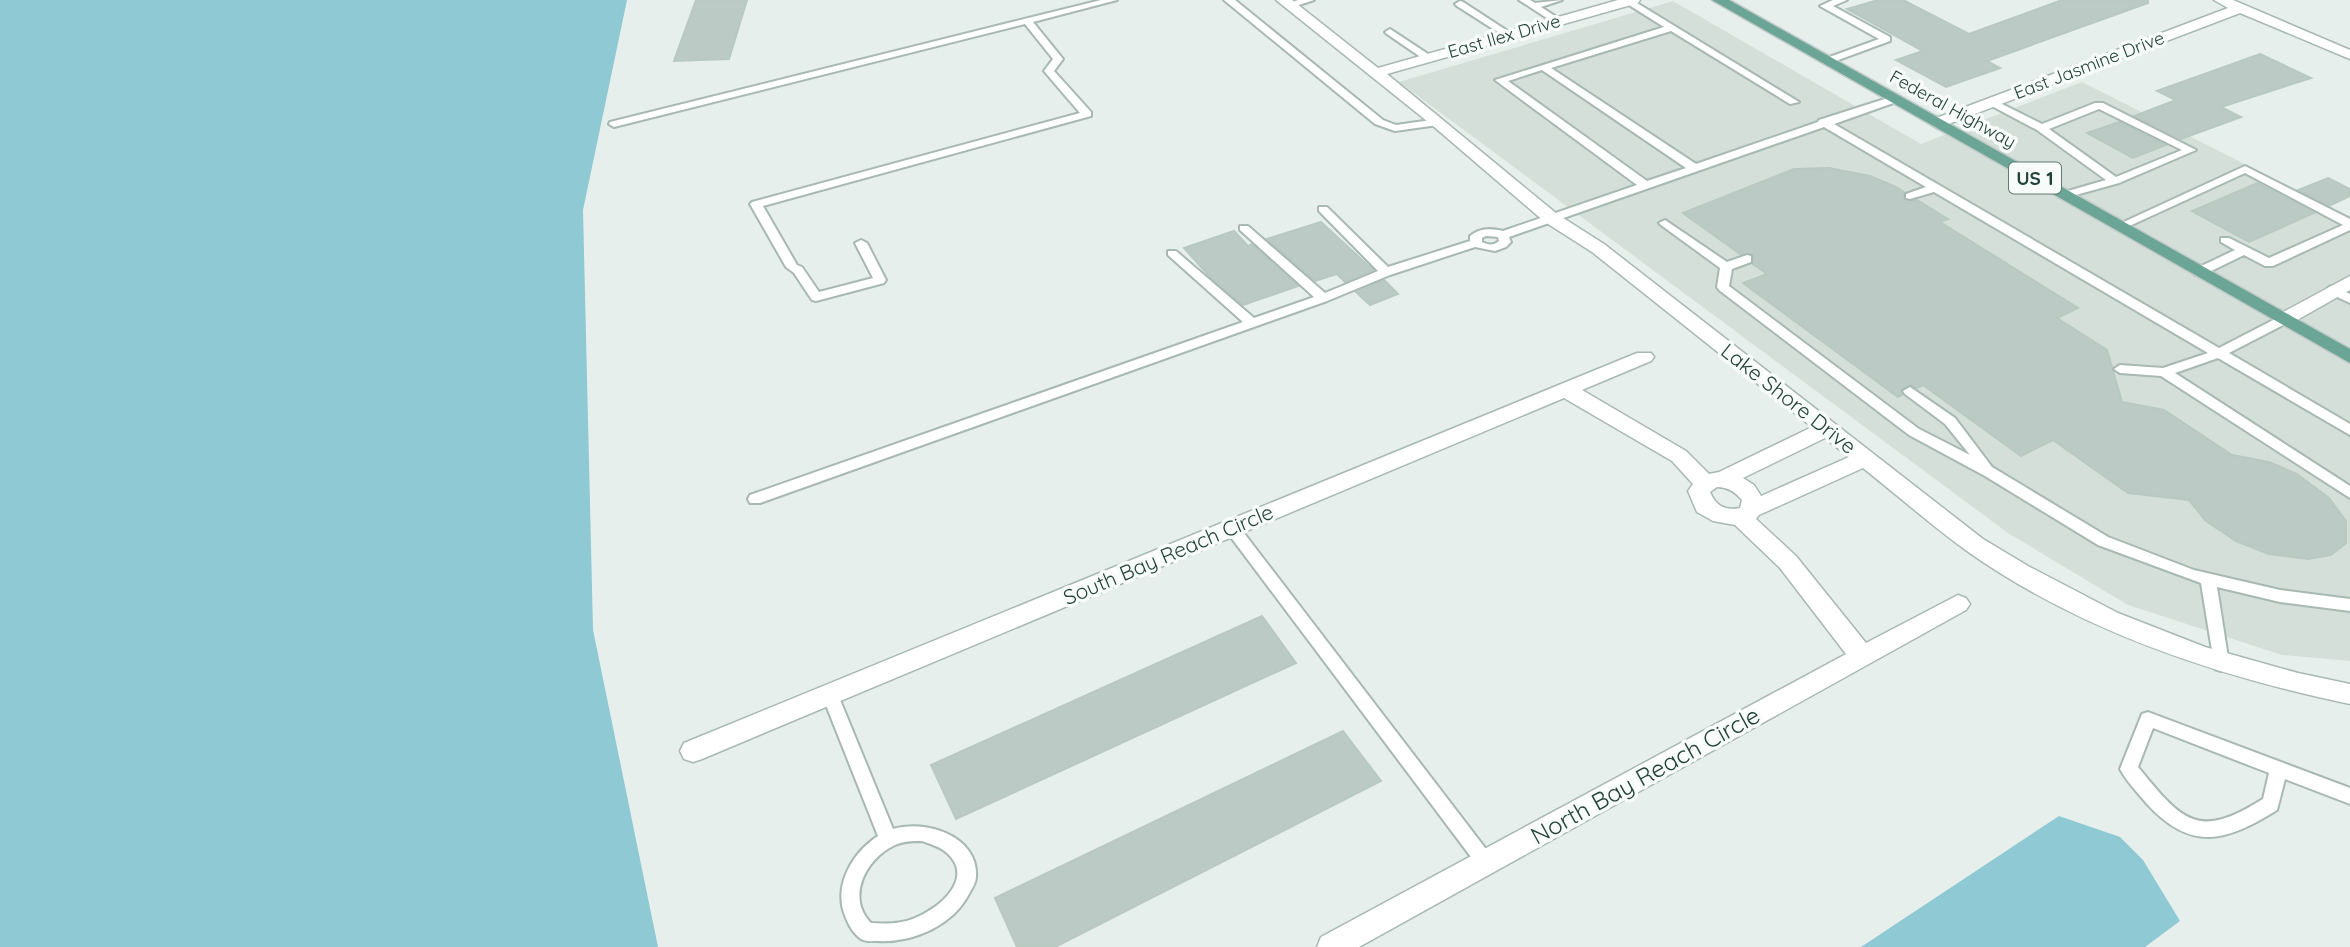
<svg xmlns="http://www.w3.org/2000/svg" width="2350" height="947" font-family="Quicksand,sans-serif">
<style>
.built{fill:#d4dfda}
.water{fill:#8ec9d4}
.building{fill:#bbcac4;stroke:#b8c9c2;stroke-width:2}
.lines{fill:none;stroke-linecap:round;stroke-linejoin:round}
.lane-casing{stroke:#a8b8b2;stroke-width:4}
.street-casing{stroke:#a8b8b2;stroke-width:3}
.primary-casing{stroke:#c2cac8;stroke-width:3}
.lane{fill:#fff;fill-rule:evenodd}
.street{fill:#fff;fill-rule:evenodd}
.primary{fill:#6aa596;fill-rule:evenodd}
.labels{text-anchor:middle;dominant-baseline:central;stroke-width:7;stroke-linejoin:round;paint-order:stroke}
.far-street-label{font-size:18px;fill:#24423a;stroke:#f7fbf9}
.shield{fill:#f7fbf9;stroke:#637a73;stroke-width:2}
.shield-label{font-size:19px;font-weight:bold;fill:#24423a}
.street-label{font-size:21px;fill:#24423a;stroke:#f7fbf9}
.near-street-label{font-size:24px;fill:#24423a;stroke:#f7fbf9}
</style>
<rect width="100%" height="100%" fill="#e6efeb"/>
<polygon class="built" points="1673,1 1921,144 2082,82 2350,217 2350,661 2282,655 2128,605 2008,533 1399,82"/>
<g class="water">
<polygon points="0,0 627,0 583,210 593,630 658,947 0,947"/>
<polygon points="2059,816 2120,837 2143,860 2180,921 2145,947 1861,947"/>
</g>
<g class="building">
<polygon points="696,0 747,0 729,59 674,61"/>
<polygon points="1878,0 1903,0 1969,34 2062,0 2148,0 2148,3 1987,61 2000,68 1946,87 1896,60 1923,51 1847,9"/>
<polygon points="2260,54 2311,78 2221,107 2241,117 2181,139 2134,116 2176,100 2157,91"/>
<polygon points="2119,122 2166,145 2133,158 2087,133"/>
<polygon points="1829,168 1870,176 1896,187 1904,192 1904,200 1917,200 1948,219 1940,222 2078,308 2057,318 2107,350 2122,402 2164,410 2232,455 2269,462 2297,474 2329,498 2346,521 2346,543 2331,555 2308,559 2269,554 2236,541 2206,521 2189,500 2128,493 2053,440 2021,456 1923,385 1917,388 1909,385 1902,389 1902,395 1898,397 1743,283 1767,274 1753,264 1753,254 1740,254 1683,213 1794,169"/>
<polygon points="2328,178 2350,189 2350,196 2329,206 2298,190"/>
<polygon points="2257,183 2314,213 2249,242 2192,211"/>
<polygon points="1321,222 1373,270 1345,282 1337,274 1315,281 1267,239"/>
<polygon points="1234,231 1248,246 1252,244 1298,286 1243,305 1210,277 1184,248"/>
<polygon points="1384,280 1398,294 1370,305 1356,292"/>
<polygon points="1262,616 1296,663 956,819 931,765"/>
<polygon points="1343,731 1381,781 1055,947 1017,947 995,898"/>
</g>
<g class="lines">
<g class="lane-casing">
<g id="lane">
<polygon points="1101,0 1117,0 1033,22 1063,59 1054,71 1091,112 1091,116 763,206 797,265 802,267 819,292 873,278 855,243 861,240 867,243 886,280 884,283 816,301 812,300 794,273 786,267 750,204 752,202 1080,113 1044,71 1053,59 1025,24 614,127 609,124 610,122"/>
<polygon points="1224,0 1235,0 1383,120 1396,125 1438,119 1443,122 1438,125 1395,131 1375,124"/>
<polygon points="1298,0 1314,0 1290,8 1285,5"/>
<polygon points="1519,0 1530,0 1535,3 1562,0 1541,7 1561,20 1553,22"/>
<path d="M1621,0H1632L1799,102L1790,104L1671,31L1551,68L1696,164L1818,122L1819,120L1891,97H1899V101L1834,124L2219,348L2279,317H2287L2289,320L2287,323L2229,353L2350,424V435L2218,358L2175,373L2350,486V498L2161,376L2120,373L2114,369L2120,365L2163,368L2208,353L1934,192L1910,199L1906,198V194L1926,187L1824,127L1509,237L1511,242L1506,247L1495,251L1475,247L1390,275L1327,301L760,503H750L748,499L750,495L1243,322L1168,255V251H1176L1254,318L1314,297L1240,230V226H1248L1325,293L1378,271L1319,211V207H1327L1388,267L1470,241V236C1479,228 1492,228 1503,231L1637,185L1495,80L1664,27ZM1542,70L1686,168L1647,181L1508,81ZM1486,236L1498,237L1499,241C1493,246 1488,245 1482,242V238Z"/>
<polygon points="1833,0 1847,0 1833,6 1890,37 1890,41 1830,63 1824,63 1824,59 1879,39 1820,6"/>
<polygon points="1460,1 1463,2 1512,34 1504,36 1457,6 1455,4"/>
<polygon points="1390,29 1431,56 1431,60 1425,60 1387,34 1385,32"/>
<path d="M1992,99L2042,124L2095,103H2103L2196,150L2119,183L2065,198L2061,197V193L2106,180L2037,130L1988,104L1987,102ZM2099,109L2182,150L2116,177L2049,129Z"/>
<polygon points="2245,166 2350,219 2350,230 2273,266 2265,266 2244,255 2203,275 2195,275 2195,269 2235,250 2221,242 2221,238 2229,238 2269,258 2343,225 2245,173 2125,228 2121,229 2115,226"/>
<polygon points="1665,220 1727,262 1747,255 1751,256 1751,262 1732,269 1729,286 1919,429 1970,455 1945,424 1905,394 1903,391 1910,387 1955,418 1992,467 2108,537 2194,570 2280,590 2350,599 2350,611 2280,602 2217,587 2229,664 2227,669 2221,671 2215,669 2201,583 2098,545 1985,476 1909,435 1719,290 1717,287 1720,268 1661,225 1659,223"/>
<polygon points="2333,286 2350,294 2350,303 2329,293 2327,290 2329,287"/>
<polygon points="1232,523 1237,524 1492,857 1495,863 1492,869 1486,871 1480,869 1227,532 1225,528 1227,524"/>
<path d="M830,688L836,690L838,695L893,829C925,819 979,836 976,877C976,882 973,887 970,892C954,925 914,943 877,941C872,941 866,942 861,939C854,934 849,926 846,918C832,887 852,853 878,836L822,695L824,690ZM922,841C930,844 941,847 947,853C975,878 940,908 915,918C901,924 886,924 871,923C846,898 865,859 895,845C903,841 913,841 922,841Z"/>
<path d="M2148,712L2350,788V804L2285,779L2277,810C2227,841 2192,853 2147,804C2138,793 2127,782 2120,769L2142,714ZM2153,728L2269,773L2263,799C2198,840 2183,822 2138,767Z"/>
</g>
</g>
<g class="street-casing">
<g id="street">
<path d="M1276,0H1292L1378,68L1618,0H1640L1638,3L1387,74L1557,214L1604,244L1983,539L2028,566L2118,613L2205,647L2298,673L2350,684V704C2216,676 2080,631 1967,551C1931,525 1897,495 1863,468L1759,515L1756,519L1796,556L1866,643L1958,595L1966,598L1970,604L1966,610L1359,947H1317L1321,937L1846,654L1780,568L1735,525L1713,521L1697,512L1688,491L1693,484L1672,461L1564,398L702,759L693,762L684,759L680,751L684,743L1637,353H1651L1654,357L1651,361L1582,390L1686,451L1709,474L1719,472L1812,427L1592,252L1545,222L1432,125ZM1825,438L1849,457L1761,496L1754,485L1743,478ZM1717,487C1728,487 1735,492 1742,500L1740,508C1725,511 1716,506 1710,492Z"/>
<polygon points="2214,0 2233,0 2350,50 2350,59 2240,13 1943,126 1937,128 1929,123 1931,120 2228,8"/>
<polygon points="2350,276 2350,290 2290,324 2276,324 2274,320 2276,316"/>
</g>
</g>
<g class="primary-casing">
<polygon id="primary" points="1712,0 1729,0 2350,349 2350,363"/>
</g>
<use href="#lane" class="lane"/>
<use href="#street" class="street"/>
<use href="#primary" class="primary"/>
</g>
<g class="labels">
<g class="far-street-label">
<text transform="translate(1504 36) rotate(-16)">East Ilex Drive</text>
<text transform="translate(2089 65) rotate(-21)">East Jasmine Drive</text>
<text transform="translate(1953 109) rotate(29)">Federal Highway</text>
</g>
<rect class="shield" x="2009" y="162.5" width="52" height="31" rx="5"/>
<g class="shield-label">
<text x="2035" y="178">US 1</text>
</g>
<g class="street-label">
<text transform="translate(1789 398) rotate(38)">Lake Shore Drive</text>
<text transform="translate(1168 554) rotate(-23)">South Bay Reach Circle</text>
</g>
<g class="near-street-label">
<text transform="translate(1645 775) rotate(-29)">North Bay Reach Circle</text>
</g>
</g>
</svg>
